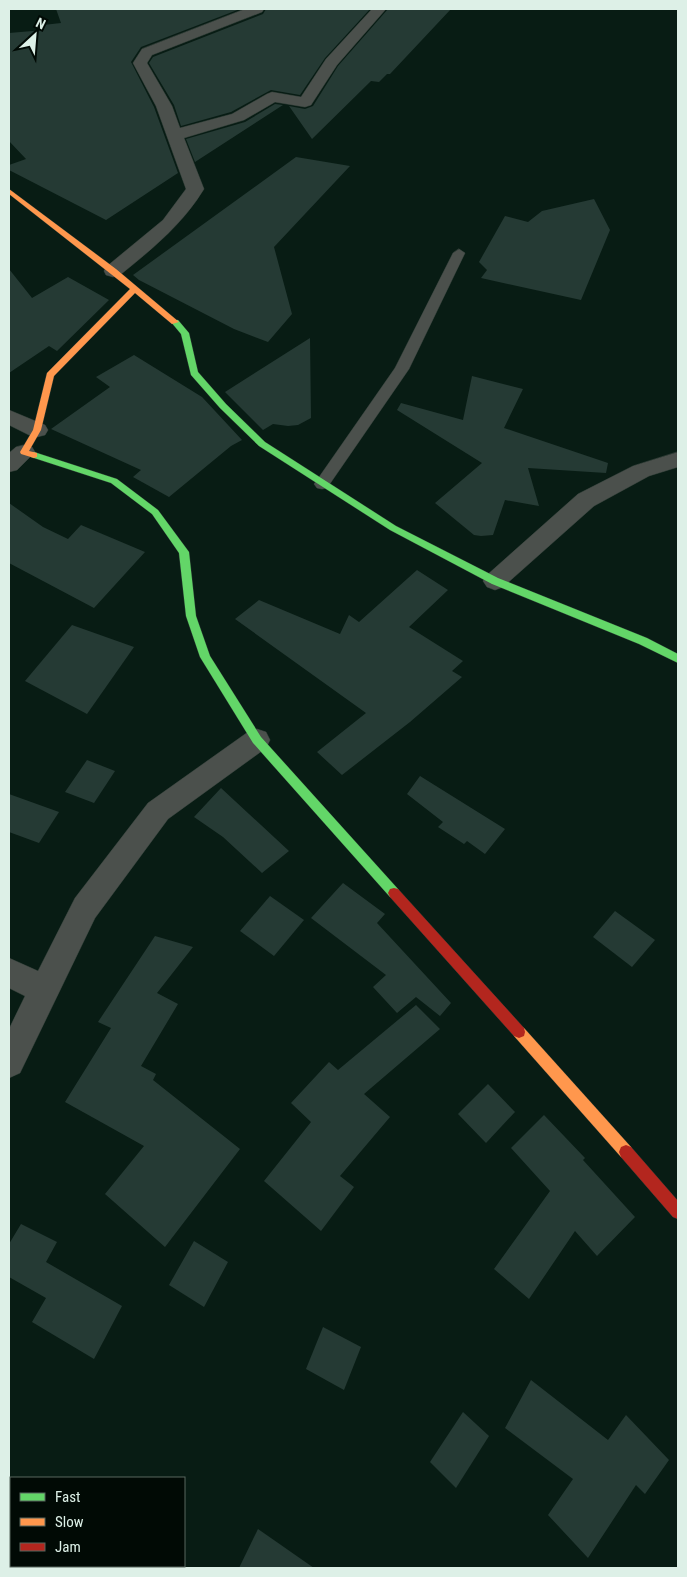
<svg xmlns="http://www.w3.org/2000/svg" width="687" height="1577" font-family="'Roboto Condensed',sans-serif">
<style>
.building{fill:#253a34}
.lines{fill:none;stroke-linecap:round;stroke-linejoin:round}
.lane-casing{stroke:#283831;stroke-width:1}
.street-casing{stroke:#283831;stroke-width:1}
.fast-casing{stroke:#283831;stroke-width:1}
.slow-casing{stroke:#283831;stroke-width:1}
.jam-casing{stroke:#283831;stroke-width:1}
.lane{fill:#4b504c;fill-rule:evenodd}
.street{fill:#4b504c;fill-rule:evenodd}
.fast{fill:#63d668;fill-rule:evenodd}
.slow{fill:#ff974d;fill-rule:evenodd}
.jam{fill:#b3261e;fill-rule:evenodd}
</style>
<rect width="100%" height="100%" fill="#081c14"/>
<g class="building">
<polygon points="56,9 240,9 141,47 131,62 154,107 178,173 106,220 9,170 9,165 26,159 9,141 9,33 44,30 43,25 61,23"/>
<polygon points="266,9 370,9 325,58 300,95 271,90 231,112 181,126 174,105 149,63 153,57 263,14"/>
<polygon points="388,9 451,9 390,74 387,74 379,82 371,81 312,139 289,106 305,109 313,106 338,66"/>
<polygon points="275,104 283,105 195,162 186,139 245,122"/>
<polygon points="296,157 350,166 274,247 292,314 268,342 234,329 139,280 133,275"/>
<polygon points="594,199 610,230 581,300 481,278 487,270 479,262 505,216 528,222 542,211"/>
<polygon points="9,269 32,298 68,277 109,300 57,351 49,346 9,373"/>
<polygon points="310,338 311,418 298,425 288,426 273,424 263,430 225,392"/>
<polygon points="134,355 202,397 242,440 231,446 169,497 133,477 141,470 51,429 110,387 96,377"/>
<polygon points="472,376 523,389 504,428 608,463 606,473 528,468 539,506 505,500 493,535 481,536 474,535 435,503 482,463 397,410 401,403 463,420"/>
<polygon points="9,503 43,527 68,539 81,525 145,552 94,608 9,563"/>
<polygon points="417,570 448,590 409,627 463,661 452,671 462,677 410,722 342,775 317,752 366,713 235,619 259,600 340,634 349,615 359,622"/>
<polygon points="72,625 134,647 87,714 25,681"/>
<polygon points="87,760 115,771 94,803 65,792"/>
<polygon points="420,776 505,829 485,854 467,841 464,844 438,827 443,822 407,794"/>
<polygon points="221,788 289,851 262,873 223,837 194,817"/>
<polygon points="9,794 59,812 39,843 9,832"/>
<polygon points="343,883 385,914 377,923 451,1003 440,1016 416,997 397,1013 373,987 386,975 311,918"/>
<polygon points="270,896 304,920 274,956 240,931"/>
<polygon points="615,911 655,940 632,967 593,937"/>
<polygon points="155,936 193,947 157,993 178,1004 141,1066 156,1074 153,1080 240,1149 165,1247 105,1194 144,1146 65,1102 111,1028 98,1022"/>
<polygon points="416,1005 440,1029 364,1094 390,1117 340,1176 354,1187 321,1231 264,1181 311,1122 291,1103 329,1062 338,1070"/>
<polygon points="488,1084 515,1112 486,1143 458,1114"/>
<polygon points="544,1115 585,1158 583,1160 635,1217 597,1256 575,1231 529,1299 494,1269 550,1191 511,1148"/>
<polygon points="21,1224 57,1242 46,1262 122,1306 94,1359 32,1322 46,1298 9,1277 9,1244"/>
<polygon points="194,1241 228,1262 204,1307 169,1285"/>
<polygon points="323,1327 361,1347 344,1390 306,1369"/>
<polygon points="531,1380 608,1440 626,1415 669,1460 645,1494 636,1485 588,1558 548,1515 573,1479 505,1428"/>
<polygon points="463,1412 489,1436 456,1488 430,1462"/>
<polygon points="258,1529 314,1568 239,1568"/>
</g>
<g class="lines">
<g class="lane-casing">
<polygon id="lane" points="459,249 465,253 409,369 327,488 322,489 317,488 314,484 317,480 395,368 453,253"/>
</g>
<g class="street-casing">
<g id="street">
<path d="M245,9H264L262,12L152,55L147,63L172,106L180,128L232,114L267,94L272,92L301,97L326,59L372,9H386L337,65L311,105L305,107L275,102L244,120L184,138L204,189C182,225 152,249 120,275L113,277L106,275L104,271L106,267L163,220L186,189L156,106L133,63L142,49Z"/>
<polygon points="9,410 45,425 48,430 45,435 37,437 29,435 9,425"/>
<polygon points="24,445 32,447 35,452 17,470 9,472 9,453 16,447"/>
<polygon points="678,452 678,467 649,476 594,506 503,587 495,590 487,587 483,581 487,575 578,494 633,466"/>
<polygon points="257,729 266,732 270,740 266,748 168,819 95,918 20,1073 9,1078 9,1029 25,996 9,988 9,958 38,971 75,898 148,803 248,732"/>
</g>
</g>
<g class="fast-casing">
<g id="fast">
<polygon points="172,320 178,320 189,333 198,372 226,404 265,442 396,526 498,578 647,638 678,654 678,663 639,644 492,584 390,530 259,446 220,408 191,375 181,334 171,322"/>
<polygon points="34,452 117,479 158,510 189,552 196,616 210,656 261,737 398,889 400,893 398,897 394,898 390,897 253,743 200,657 186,616 179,553 152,514 111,483 31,457 31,453"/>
</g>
</g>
<g class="slow-casing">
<g id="slow">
<polygon points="9,189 116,269 179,322 172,324 135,293 54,376 41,430 29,451 37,453 37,457 34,458 21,454 20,452 33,430 47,373 130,289 9,194"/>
<polygon points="519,1026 524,1028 631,1147 633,1152 631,1157 626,1159 621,1157 514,1036 513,1032 514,1028"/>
</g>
</g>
<g class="jam-casing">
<g id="jam">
<polygon points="394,888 398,889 524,1028 525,1032 524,1036 519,1038 514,1036 390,897 388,893 390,889"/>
<polygon points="626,1145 631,1147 678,1201 678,1219 673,1217 621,1157 619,1152 621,1147"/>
</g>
</g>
<use href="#lane" class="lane"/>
<use href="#street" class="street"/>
<use href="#fast" class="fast"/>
<use href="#slow" class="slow"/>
<use href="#jam" class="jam"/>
</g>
<rect width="687" height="1577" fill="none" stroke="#ddf0e7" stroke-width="20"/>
<rect x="10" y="1477" width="175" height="90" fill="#010a05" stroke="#59665f"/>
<rect x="20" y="1493" width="25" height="8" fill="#63d668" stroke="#59665f"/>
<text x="55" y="1502" font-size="15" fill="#ddf0e7">Fast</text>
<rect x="20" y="1518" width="25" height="8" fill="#ff974d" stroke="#59665f"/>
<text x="55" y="1527" font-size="15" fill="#ddf0e7">Slow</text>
<rect x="20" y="1543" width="25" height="8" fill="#b3261e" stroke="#59665f"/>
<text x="55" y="1552" font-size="15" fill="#ddf0e7">Jam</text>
<g transform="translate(35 35) rotate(26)" stroke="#010a05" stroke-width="4" paint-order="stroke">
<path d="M0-4L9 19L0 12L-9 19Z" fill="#ddf0e7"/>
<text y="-8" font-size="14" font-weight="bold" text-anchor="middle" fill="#ddf0e7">N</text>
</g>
</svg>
